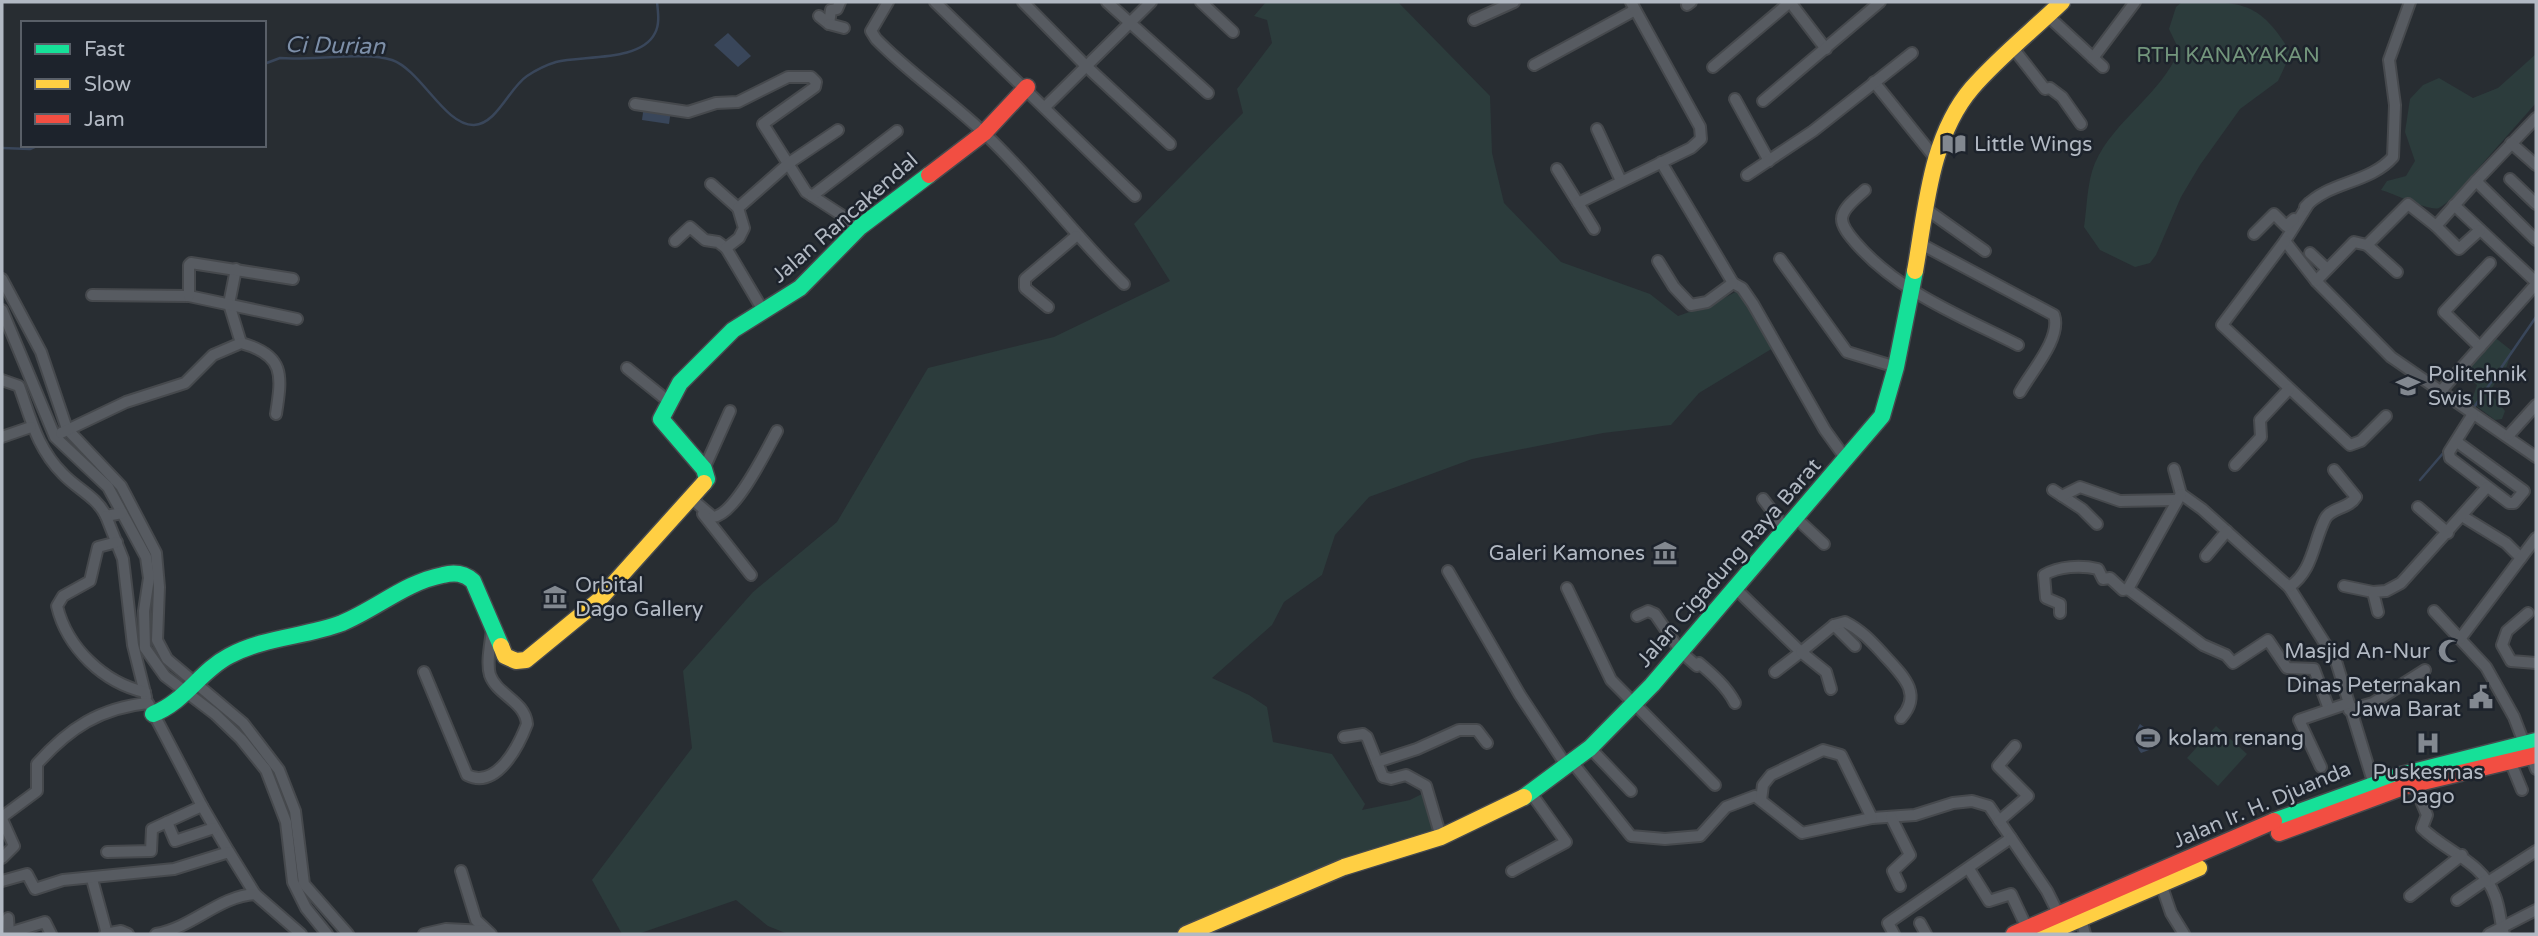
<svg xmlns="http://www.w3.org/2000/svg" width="2538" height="936" font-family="'Varela Round',sans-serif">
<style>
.green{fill:#2c3c3c}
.water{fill:#39465a}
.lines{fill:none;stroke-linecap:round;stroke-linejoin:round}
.stream{stroke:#39465a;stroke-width:2.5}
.street-casing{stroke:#46494d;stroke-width:14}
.fast-casing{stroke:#46494d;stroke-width:19}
.slow-casing{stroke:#46494d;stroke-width:19}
.jam-casing{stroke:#46494d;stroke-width:19}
.street{stroke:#575b61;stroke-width:10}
.fast{stroke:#16e098;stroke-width:16}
.slow{stroke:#ffcf43;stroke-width:16}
.jam{stroke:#f24e42;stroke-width:16}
.labels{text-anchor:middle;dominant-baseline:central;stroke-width:5;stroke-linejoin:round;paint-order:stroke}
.park-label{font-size:21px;fill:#73967c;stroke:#1d232c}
.poi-label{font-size:21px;fill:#b2b9c3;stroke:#1d232c;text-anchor:start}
.street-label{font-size:21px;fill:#b2b9c3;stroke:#1d232c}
.water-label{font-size:23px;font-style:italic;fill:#7d8fa8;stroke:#1d232c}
</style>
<rect width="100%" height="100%" fill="#282d32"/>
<g class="green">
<polygon points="1266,2 1398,2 1490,96 1492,153 1504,203 1561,262 1650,294 1678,316 1715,303 1739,290 1773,348 1699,393 1671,425 1603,433 1472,459 1369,497 1335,535 1322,575 1284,602 1272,625 1212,678 1249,695 1267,707 1273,742 1332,754 1365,804 1362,810 1410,800 1428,791 1441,837 1192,934 788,934 768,926 736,900 638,934 622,934 592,880 692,748 683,671 753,592 837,522 928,368 1054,337 1170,281 1134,224 1243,113 1237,89 1272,43 1267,20 1254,16"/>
<path d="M2182,2C2242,2 2259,0 2291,53L2278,81L2240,109L2200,165L2181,197L2156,255L2150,263L2135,267L2100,250L2084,227C2087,208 2087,181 2095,163C2114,120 2162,94 2179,50L2169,29L2176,7Z"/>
<path d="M2536,54V103L2452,198C2448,201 2443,206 2439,208C2430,212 2393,193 2381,190L2387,181L2406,176L2415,161L2405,132L2410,99L2423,85L2439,78L2473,98L2498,88Z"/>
<polygon points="2493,336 2512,351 2506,368 2489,392 2505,411 2502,419 2495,420 2471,402 2477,385 2464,373"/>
<polygon points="2216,726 2247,754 2218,786 2187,758"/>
</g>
<g class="water">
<polygon points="728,33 751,56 738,67 714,45"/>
<polygon points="644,105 671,110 669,124 642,120"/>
<path d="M2140,724L2148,730L2155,729L2159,735L2149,750L2141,753C2135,747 2135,730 2140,724Z"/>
</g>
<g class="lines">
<g class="stream">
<path d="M264,64L280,58C310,61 366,51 392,60C421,70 445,126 474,125C497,124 509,88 527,76C536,70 546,65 556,62C582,55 641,62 655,33C660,24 658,12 657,2"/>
<polyline points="2,148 30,149 39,145"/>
<polyline points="2472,410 2536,317"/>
<polyline points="2420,480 2445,451"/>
</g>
<g class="street-casing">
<g id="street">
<path d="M888,2L871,31L876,39C910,74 950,100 985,134C1035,181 1075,236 1124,284"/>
<polyline points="935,2 1135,196"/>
<polyline points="1023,2 1086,66 1170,144"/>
<polyline points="1107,2 1208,93"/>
<polyline points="1201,2 1233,32"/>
<polyline points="1790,2 1826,49"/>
<polyline points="1687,5 1691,2"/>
<polyline points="819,16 829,24 831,10 837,9 840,2"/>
<polyline points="2049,17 2103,67"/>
<polyline points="1474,20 1514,2"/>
<polyline points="829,24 844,28"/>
<polyline points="2013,48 2045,89 2050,88 2062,97 2081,124"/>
<polyline points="2093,58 2135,2"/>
<polyline points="1534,65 1635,10"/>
<polyline points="1713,67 1790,2"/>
<polyline points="1874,82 1936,159"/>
<polyline points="1735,99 1769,161"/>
<polyline points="1763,101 1880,2"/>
<polyline points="635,104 688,112 716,103 738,102 788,77 811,77 816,82 815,87 763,124 806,192 860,227"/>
<polyline points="1045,107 1151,2"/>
<polyline points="2536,118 2476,181 2536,240"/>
<polyline points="1597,129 1621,181"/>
<polyline points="2511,143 2536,165"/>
<polyline points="1661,162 1733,283 1742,288 1753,304 1825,430 1846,459"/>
<polyline points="1557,169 1594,229"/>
<polyline points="1747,175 1813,131 1912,53"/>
<polyline points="2510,179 2536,204"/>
<polyline points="711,184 738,208"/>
<path d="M1865,190C1858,197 1842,208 1842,219C1842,227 1850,236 1855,242C1898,292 1961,316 2018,345"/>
<polyline points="812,196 897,131"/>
<polyline points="1578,203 1691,148 1701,139 1700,127 1631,2"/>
<polyline points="2309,203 2285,241 2316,281 2391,357 2536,457"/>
<polyline points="2454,205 2536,282"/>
<path d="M2305,207C2329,181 2369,184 2393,157L2395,105L2389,60L2410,2"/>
<polyline points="1926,209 1985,251"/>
<polyline points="2436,226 2459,249 2480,230"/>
<polyline points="2254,234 2274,214 2286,226 2294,219"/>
<polyline points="675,241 690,227 705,240 718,242 726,248"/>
<polyline points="2285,241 2222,325 2350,445 2361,441 2386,416"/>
<path d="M1919,243L2054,315C2062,338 2031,372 2020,392"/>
<polyline points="2367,245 2397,272"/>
<polyline points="2310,253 2327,269"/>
<polyline points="1780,259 1847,352 1896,367"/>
<polyline points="1658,261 1674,287 1691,305 1707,302 1733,283"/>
<polyline points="236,269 229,304 241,343"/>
<polyline points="2,279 41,352 67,429 121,486 156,553 159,587 157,640 167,659 243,723 279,770 295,811 304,884 348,934"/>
<polyline points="2316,281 2354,242 2367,245 2408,204 2436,226 2476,181"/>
<polyline points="92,295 189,296 297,319"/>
<polyline points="189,296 189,265 191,263 293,279"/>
<polyline points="1048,307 1025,288 1025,279 1076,236"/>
<polyline points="2,310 55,437 108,487 146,557 149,578 144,611 145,648 165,676 215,714 241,739 266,770 286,822 293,882 306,908 327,934"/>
<polyline points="764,312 726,248 739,238 744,228 738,208 789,163 838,130"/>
<polyline points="2480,347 2444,312 2490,263"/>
<polyline points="627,368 668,401"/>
<path d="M2,380L19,386C31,419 37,448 63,474C77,489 97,497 106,516L122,513"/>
<polyline points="2440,392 2536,284"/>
<path d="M61,433L126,402L185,383L213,355L241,343C285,355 282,375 276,414"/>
<polyline points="2509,435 2536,405"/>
<polyline points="2,437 31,427"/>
<polyline points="2457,442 2524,491 2514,503 2509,503 2450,458 2449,452 2473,414"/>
<polyline points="2235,465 2261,437 2260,420 2289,389"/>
<polyline points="704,469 730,411"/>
<polyline points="2174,469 2181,494"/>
<polyline points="2053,490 2082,509 2097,524"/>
<polyline points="2181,494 2202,509 2289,587 2336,661 2375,788"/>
<polyline points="2062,496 2080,487 2120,501 2176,500"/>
<polyline points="1763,499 1785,528"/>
<path d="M693,500L713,517C735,515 766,451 777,431"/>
<polyline points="2418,507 2448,533"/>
<polyline points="703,514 751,575"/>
<polyline points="106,516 123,559 133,645 146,697"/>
<polyline points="2462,516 2506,543 2521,558"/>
<polyline points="1795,517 1824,544"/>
<path d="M117,542L98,547L90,581L63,596L57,606C67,648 104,683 145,692"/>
<polyline points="2206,556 2227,531"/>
<polyline points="1448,571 1520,695 1566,765"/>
<polyline points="2344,586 2373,592"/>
<path d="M2289,587C2313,571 2313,543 2325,519C2331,507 2349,509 2356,497L2334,470"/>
<polyline points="1567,588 1611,680 1715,785"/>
<polyline points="1735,588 1801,652 1775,672"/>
<polyline points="2128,589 2203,645 2226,655 2233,663 2268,640 2287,668 2314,669 2329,709"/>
<polyline points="2434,611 2486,667 2514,717 2524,743"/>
<polyline points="2378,612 2373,592 2386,591 2401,583 2487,487"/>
<path d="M2060,613V604L2046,598L2044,575C2059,566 2081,565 2098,569L2103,579L2110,578L2123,590L2128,589L2181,494"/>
<polyline points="2528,613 2507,631 2502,645 2511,661 2536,663"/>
<path d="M1637,616L1648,611L1655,614L1681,652L1697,666L1699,663C1712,674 1727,687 1735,703"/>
<polyline points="1834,625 1855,646"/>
<polyline points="2460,639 2536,538"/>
<path d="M424,672L467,775C497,790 519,745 527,724C525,701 497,695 490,675C486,662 491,642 492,629"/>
<path d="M1831,689L1826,672L1801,652L1834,625L1845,622C1861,630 1871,641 1883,654C1901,674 1924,693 1901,718"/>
<polyline points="2349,710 2373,703 2425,670"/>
<polyline points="1344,737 1363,734 1367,737 1383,777 1391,779 1406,775 1426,786 1441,837"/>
<polyline points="1590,748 1631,791"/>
<polyline points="2531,755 2536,769"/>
<polyline points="2508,756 2522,790"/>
<polyline points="1377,762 1417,749 1459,730 1477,730 1487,743"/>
<polyline points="1572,762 1631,836 1665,839 1700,836 1726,807 1755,796 1802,833 1872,818 1915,815 1953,803 1972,801 1989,806 2011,838 1888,923 1894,934"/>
<polyline points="2321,767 2299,720 2349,703"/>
<path d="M2413,782L2427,815L2422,828C2446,852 2482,861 2495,896C2500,908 2500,922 2504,934"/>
<polyline points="1761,800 1763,785 1771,775 1823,750 1841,755 1872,818"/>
<path d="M2,817L37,791V764C69,728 100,708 148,703L202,806"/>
<polyline points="1891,817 1910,855 1893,871 1900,886"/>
<polyline points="2,819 14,846 2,858"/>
<polyline points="1999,821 2028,796 1998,766 2015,746"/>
<polyline points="167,822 202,806 229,852"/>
<polyline points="2011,838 2047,891 2059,915"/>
<polyline points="107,852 151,851 152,829 167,822 175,841 214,828"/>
<polyline points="1969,869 1989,901 2011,894 2027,928"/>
<polyline points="461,871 476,920 491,934"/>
<polyline points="1512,871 1566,842 1531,793"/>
<polyline points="92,879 107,934"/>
<polyline points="2,881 27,874 35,889 63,880 174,869 229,852 255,894"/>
<polyline points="2160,881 2171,913 2184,934"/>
<polyline points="2488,882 2536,851"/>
<polyline points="2410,896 2462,855"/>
<polyline points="2457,900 2486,880"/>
<polyline points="8,918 9,934"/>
<polyline points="2081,919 2085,934"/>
<polyline points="1920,923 1926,934"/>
<polyline points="9,933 45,922 51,934"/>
<polyline points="105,934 121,931 128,934"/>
<path d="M156,934C192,928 219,896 255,894L301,934"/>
<polyline points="424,934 446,929 486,931"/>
<polyline points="2489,934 2536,910"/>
</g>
</g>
<g class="fast-casing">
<g id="fast">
<polyline points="704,483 707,479 704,469 661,419 680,383 733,330 800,288 860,227 929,175"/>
<path d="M153,714C185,702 200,671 229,656C264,637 305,637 342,623C376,609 406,582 443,575C455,572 464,573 473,581L501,646"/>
<polyline points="1524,797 1590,748 1652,685 1882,416 1896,367 1915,271"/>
<polyline points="2274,821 2401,775 2536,741"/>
</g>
</g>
<g class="slow-casing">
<g id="slow">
<path d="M1915,271C1926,210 1930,137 1972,88C1999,57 2033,30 2062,2"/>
<polyline points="501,646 505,656 516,661 526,660 598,601 704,483"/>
<polyline points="1186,934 1344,867 1441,837 1524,797"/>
<polyline points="2045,934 2199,868"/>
</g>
</g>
<g class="jam-casing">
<g id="jam">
<polyline points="929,175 984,133 1027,87"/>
<polyline points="2279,833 2406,786 2536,755"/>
<polyline points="2014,934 2274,821"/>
</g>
</g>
<use href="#street" class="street"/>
<use href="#fast" class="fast"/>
<use href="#slow" class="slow"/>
<use href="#jam" class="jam"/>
</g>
<defs>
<g id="library-bare" transform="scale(1.89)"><path d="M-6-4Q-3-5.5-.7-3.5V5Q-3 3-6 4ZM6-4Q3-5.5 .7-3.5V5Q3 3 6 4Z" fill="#828890" stroke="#1d232c" stroke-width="2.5" paint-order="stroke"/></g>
<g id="university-bare" transform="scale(1.89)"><path d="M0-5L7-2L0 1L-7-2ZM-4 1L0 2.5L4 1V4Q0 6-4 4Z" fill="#828890" stroke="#1d232c" stroke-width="2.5" paint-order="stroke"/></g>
<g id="museum-bare" transform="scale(1.89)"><path d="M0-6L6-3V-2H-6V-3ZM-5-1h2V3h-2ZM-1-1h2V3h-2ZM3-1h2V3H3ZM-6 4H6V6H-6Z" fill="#828890" stroke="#1d232c" stroke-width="2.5" paint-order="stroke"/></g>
<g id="mosque-bare" transform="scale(1.89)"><path d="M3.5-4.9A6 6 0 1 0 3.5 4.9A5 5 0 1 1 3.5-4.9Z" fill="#828890" stroke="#1d232c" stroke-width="2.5" paint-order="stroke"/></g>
<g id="civic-bare" transform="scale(1.89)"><path d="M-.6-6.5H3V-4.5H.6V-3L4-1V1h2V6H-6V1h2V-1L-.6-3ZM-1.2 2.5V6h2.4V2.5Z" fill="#828890" stroke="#1d232c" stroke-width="2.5" paint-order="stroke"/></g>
<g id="stadium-bare" transform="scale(1.89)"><path d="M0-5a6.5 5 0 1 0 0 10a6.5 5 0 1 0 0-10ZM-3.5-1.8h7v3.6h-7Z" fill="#828890" stroke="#1d232c" stroke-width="2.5" paint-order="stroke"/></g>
<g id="hospital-bare" transform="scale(1.89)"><path d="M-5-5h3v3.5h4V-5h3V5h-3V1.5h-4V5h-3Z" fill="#828890" stroke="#1d232c" stroke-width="2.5" paint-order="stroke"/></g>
</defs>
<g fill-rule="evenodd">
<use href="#library-bare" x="1954" y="144"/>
<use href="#university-bare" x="2408" y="386"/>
<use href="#museum-bare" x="1665" y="553"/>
<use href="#museum-bare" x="555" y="597"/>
<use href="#mosque-bare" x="2450" y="651"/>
<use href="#civic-bare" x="2481" y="697"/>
<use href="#stadium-bare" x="2148" y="738"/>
<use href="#hospital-bare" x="2428" y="743"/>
</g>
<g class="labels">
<g class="park-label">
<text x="2228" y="55">RTH KANAYAKAN</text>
</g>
<g class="poi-label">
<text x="1974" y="144">Little Wings</text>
<text x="2428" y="374">Politehnik<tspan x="2428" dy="24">Swis ITB</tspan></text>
<text x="1645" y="553" text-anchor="end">Galeri Kamones</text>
<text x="575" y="585">Orbital<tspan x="575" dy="24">Dago Gallery</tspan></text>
<text x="2430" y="651" text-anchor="end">Masjid An-Nur</text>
<text x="2461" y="685" text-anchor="end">Dinas Peternakan<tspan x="2461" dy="24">Jawa Barat</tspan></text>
<text x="2168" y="738">kolam renang</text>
<text x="2428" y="772" text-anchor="middle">Puskesmas<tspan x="2428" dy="24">Dago</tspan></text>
</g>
<g class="street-label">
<text transform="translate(845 218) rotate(-41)">Jalan Rancakendal</text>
<text transform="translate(1729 563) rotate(-49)">Jalan Cigadung Raya Barat</text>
<text transform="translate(2262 805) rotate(-23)">Jalan Ir. H. Djuanda</text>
</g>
<g class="water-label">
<text transform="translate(335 46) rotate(1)">Ci Durian</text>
</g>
</g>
<rect width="2538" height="936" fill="none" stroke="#b2b9c3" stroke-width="7"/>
<rect x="21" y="21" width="245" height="126" fill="#1d232c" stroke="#595f68" stroke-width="2"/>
<rect x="35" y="44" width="35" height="10" fill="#16e098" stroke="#595f68" stroke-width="2"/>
<text x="84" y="56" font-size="21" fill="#b2b9c3">Fast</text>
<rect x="35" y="79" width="35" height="10" fill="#ffcf43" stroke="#595f68" stroke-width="2"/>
<text x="84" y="91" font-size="21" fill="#b2b9c3">Slow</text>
<rect x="35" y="114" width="35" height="10" fill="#f24e42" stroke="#595f68" stroke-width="2"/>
<text x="84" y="126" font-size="21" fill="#b2b9c3">Jam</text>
</svg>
